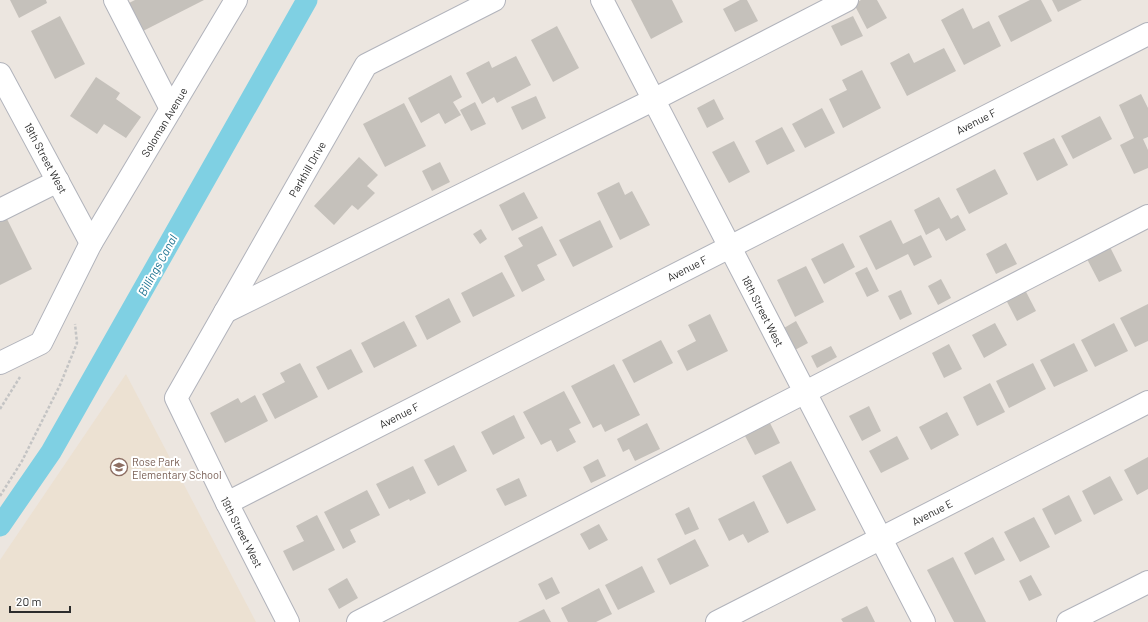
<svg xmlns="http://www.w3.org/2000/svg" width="1148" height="622" font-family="Barlow,sans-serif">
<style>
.education{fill:#ece1d2}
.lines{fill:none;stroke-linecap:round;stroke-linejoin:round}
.canal{stroke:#7fd0e3;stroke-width:21}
.building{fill:#c5c1bb}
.minor-casing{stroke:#b1b3bb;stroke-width:24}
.path{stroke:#c4c4c4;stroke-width:2.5;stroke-dasharray:3 2;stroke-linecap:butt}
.minor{stroke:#fff;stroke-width:22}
.labels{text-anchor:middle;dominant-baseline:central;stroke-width:4;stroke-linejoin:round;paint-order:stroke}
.street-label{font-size:11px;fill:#2c2c2c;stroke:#fff}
.education-label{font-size:11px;fill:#785e54;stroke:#fff;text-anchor:start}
.water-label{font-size:12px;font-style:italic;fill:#1c7290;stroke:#fff}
</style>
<rect width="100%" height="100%" fill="#ece6e0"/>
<polygon class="education" points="126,374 256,622 0,622 0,560"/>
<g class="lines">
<polyline class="canal" points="0,526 51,452 307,0"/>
</g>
<g class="building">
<polygon points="10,0 46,0 47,3 19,18"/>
<polygon points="135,0 204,0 141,32 127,4"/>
<polygon points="631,0 672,0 683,22 651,39"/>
<polygon points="740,0 747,0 758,21 735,32 723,9"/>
<polygon points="861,0 877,0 887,18 867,29 854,4"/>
<polygon points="1030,0 1041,0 1052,21 1011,42 998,16"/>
<polygon points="1052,0 1082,0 1058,12"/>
<polygon points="963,8 973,29 989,21 1001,46 964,65 941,20"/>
<polygon points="60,16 85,64 55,79 31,31"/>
<polygon points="853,16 863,36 841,46 831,26"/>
<polygon points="557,26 579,68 553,82 531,40"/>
<polygon points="944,48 956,71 907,96 890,63 909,53 914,63"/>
<polygon points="516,56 531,85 497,103 494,97 482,104 466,73 489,61 492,68"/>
<polygon points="862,70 881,108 843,128 829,99 847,90 842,80"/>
<polygon points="451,75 462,97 453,102 461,115 445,124 439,113 421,123 408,98"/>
<polygon points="96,77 120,93 116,99 141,117 126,138 104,124 97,134 70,116"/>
<polygon points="1141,94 1148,108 1148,137 1143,139 1148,150 1148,168 1134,174 1120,145 1134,138 1119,105"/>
<polygon points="536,96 546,118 522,130 511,107"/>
<polygon points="714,99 724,119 707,128 697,108"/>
<polygon points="475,102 486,124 471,131 460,110"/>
<polygon points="404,103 426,146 385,167 363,124"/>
<polygon points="822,108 835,133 805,148 792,124"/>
<polygon points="1100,116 1112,139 1073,159 1061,136"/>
<polygon points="782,127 795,151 767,165 755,141"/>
<polygon points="1054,138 1068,165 1037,181 1023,153"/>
<polygon points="734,141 750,172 729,183 712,152"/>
<polygon points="359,157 378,175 367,186 375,193 358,210 352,205 334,225 314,206"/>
<polygon points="440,162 450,182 432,191 422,171"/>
<polygon points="995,169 1008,194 969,214 956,189"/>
<polygon points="619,182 625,195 632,191 650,225 620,240 597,193"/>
<polygon points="524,192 538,218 512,231 499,205"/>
<polygon points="939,197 951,219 958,215 966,230 946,241 939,228 926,235 914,210"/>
<polygon points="5,215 32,269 0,285 0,218"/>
<polygon points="600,220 613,247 573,267 559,240"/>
<polygon points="891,220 903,244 921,235 932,257 914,266 908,254 876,270 859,236"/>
<polygon points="542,226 557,255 537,265 545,280 522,292 504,256 523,246 518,238"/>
<polygon points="481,229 487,239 480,244 473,234"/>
<polygon points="843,243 855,267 824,284 811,259"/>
<polygon points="1006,243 1017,264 996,274 986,254"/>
<polygon points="1110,247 1122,271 1099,282 1087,259"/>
<polygon points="806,266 824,302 795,317 777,280"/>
<polygon points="867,267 879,291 867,297 855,273"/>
<polygon points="502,272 515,296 473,317 461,293"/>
<polygon points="941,279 951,298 938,305 928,286"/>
<polygon points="1023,286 1036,311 1017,321 1004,296"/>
<polygon points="901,290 912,314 900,320 888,296"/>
<polygon points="449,298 461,322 427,340 415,316"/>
<polygon points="1148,304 1148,341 1135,347 1120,318"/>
<polygon points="710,314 728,351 687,371 677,351 696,341 688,325"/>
<polygon points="404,321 417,346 374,368 361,343"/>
<polygon points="796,321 808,343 795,350 784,328"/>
<polygon points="995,323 1007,345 984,358 972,335"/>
<polygon points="1114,323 1128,351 1095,367 1081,340"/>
<polygon points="661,340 673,363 634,383 622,360"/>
<polygon points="1074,343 1088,371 1054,387 1040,360"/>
<polygon points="949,344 962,369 944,378 932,353"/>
<polygon points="831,346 837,357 817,368 811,356"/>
<polygon points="351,349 363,372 328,390 316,367"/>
<polygon points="300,363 318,397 275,419 262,394 285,382 280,373"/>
<polygon points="1033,363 1046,389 1009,408 996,381"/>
<polygon points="614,364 640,415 605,432 601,424 593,428 571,386"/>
<polygon points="990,383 1005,412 977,426 963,397"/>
<polygon points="564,391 581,423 569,429 576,442 557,452 551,440 541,445 523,412"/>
<polygon points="255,395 268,421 225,443 210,413 238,398 241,403"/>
<polygon points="869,406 881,431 862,441 849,416"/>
<polygon points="947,412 959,435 931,450 919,427"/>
<polygon points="514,415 525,438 493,455 481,432"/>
<polygon points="769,421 780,443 755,455 744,434"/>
<polygon points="647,423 660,449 635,461 629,449 623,452 617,439"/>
<polygon points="897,436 909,459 881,473 869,451"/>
<polygon points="454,445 467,471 438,486 424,460"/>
<polygon points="1148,457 1148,489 1137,495 1124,470"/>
<polygon points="598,459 606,476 591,483 583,467"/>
<polygon points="791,461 816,510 787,524 762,476"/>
<polygon points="413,466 426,493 410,501 409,499 389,509 376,484"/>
<polygon points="1110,476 1123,500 1094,515 1082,491"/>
<polygon points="519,478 527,496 505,506 496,489"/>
<polygon points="367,490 380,515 350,530 356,542 343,549 324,512"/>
<polygon points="1069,495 1082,521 1055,535 1042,509"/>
<polygon points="754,501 769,532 748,543 743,534 729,541 718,519"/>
<polygon points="689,507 699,529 685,535 675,514"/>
<polygon points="317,515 335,550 293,571 283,551 304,541 296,526"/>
<polygon points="1034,517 1050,547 1020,562 1004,532"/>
<polygon points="599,524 608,540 589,550 580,534"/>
<polygon points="993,537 1005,560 975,575 964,553"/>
<polygon points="695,539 709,566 670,585 657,559"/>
<polygon points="953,557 986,622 954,622 927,570"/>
<polygon points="642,566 655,592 618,610 605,585"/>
<polygon points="1031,575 1042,595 1029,601 1019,581"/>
<polygon points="552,577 560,593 546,600 538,584"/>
<polygon points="347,578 358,598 339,609 328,589"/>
<polygon points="599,588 612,614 596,622 568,622 561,608"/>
<polygon points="867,606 875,622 843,622 841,619"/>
<polygon points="544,609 551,622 518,622"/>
</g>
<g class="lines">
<g class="minor-casing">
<g id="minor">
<polyline points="115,0 171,109"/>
<polyline points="602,0 924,622"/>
<polyline points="0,74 91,243"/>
<polyline points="0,210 58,181"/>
<polyline points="225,312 653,100 847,0"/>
<polyline points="0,363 41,343 91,243 236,0"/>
<polyline points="227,503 1148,34"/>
<polyline points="288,622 227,503 176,398 366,65 494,0"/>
<polyline points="358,622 1148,216"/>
<polyline points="717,622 1148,402"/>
<polyline points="1068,622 1148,582"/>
</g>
</g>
<g class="path">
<polyline points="0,409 20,377"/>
<polyline points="0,496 22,461 60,385 77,343 75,324"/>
</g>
<use href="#minor" class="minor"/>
</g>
<defs>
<g id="school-ring" transform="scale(0.9)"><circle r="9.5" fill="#fff" stroke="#8d6e63" stroke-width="1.5"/><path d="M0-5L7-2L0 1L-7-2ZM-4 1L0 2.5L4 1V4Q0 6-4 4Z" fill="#8d6e63"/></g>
</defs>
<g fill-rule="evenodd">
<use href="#school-ring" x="119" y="467"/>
</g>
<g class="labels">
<g class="street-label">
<text transform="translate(976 121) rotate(-27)">Avenue F</text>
<text transform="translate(164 122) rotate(-59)">Soloman Avenue</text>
<text transform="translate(46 158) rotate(62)">19th Street West</text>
<text transform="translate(307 169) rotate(-60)">Parkhill Drive</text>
<text transform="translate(687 268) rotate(-27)">Avenue F</text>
<text transform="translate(763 311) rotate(63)">18th Street West</text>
<text transform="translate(399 415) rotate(-27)">Avenue F</text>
<text transform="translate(932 512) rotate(-27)">Avenue E</text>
<text transform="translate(242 532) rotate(63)">19th Street West</text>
</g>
<g class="education-label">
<text x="132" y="461">Rose Park<tspan x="132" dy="13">Elementary School</tspan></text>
</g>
<g class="water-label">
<text transform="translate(157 265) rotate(-61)">Billings Canal</text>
</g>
</g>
<path d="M10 606v6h60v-6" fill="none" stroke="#2c2c2c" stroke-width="2"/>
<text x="16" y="606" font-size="12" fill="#2c2c2c" stroke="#ffffff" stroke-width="3" paint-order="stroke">20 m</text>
</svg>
